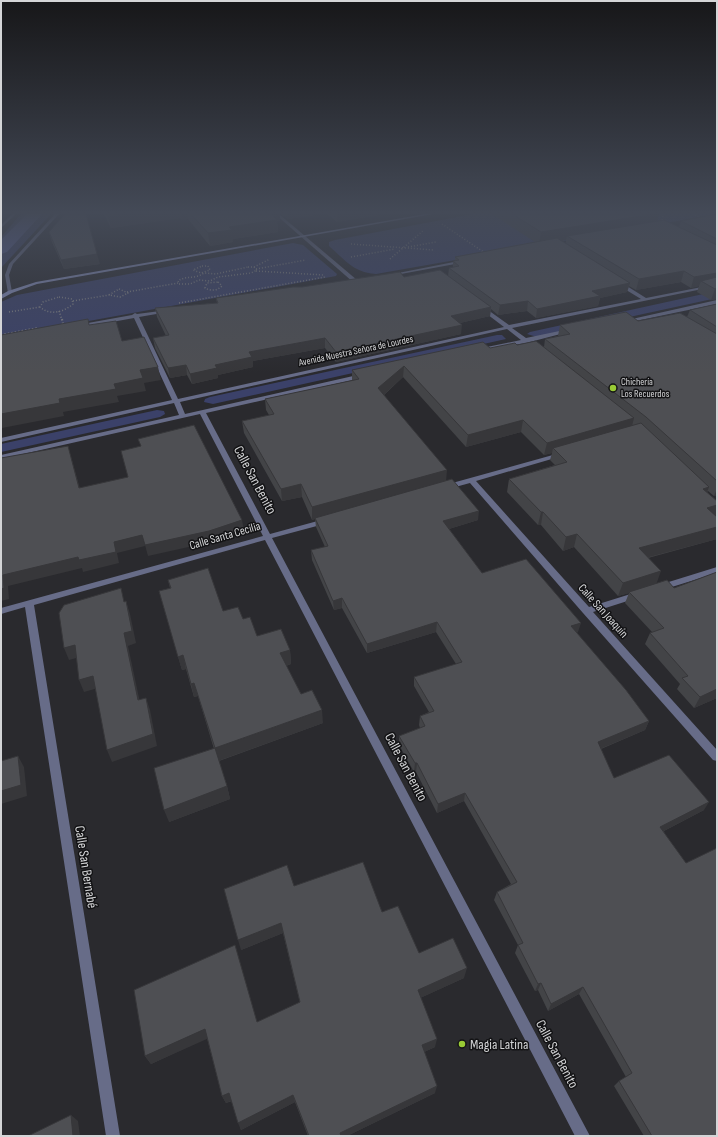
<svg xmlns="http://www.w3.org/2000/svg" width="718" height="1137" font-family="'Sofia Sans Condensed',sans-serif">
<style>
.green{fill:#3b4169}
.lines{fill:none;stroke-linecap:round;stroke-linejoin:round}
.canal{fill:#59619f;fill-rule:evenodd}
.path-far1{stroke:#87878a;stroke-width:1.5;stroke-dasharray:1 2;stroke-linecap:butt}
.path{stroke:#87878a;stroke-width:2;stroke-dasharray:1.5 2;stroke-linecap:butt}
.street{fill:#676c88;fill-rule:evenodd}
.secondary{fill:#8991be;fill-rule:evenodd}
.wall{fill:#434447;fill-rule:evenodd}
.shaded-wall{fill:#37373a}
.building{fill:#4e4f53;stroke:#37373a}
.poi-dot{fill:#99cb35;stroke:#131315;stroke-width:1.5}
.labels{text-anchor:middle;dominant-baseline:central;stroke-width:3;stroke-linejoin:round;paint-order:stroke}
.far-street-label{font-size:10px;fill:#d4d5d7;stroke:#131315}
.far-poi-label{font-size:10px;fill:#d4d5d7;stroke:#131315;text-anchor:start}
.street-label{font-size:12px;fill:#d4d5d7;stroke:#131315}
.near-street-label{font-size:14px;fill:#d4d5d7;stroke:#131315}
.near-poi-label{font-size:14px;fill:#d4d5d7;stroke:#131315;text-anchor:start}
</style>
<rect width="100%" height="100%" fill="#2a2a2e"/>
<g class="green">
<polygon points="21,214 51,214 1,268 1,237"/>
<path d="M473,214H717L376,274C354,273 345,260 329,246V242L335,240Z"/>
<polygon points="293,243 303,245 337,274 336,276 1,337 1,302 17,295"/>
<polygon points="717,291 717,298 537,337 527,334 530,332"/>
<polygon points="497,335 502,335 506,339 213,404 204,402 205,399 210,397"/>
<polygon points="157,410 164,411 165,414 160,417 1,452 1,444"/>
</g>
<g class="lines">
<polygon class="canal" points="27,214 42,214 7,252 1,254 1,240"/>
<g class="path-far1">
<polyline points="692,214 699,217"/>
<polyline points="662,223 663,214"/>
<polyline points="442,224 485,253"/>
<polyline points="351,244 434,250"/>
<polyline points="408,247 436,242"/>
<polyline points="351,257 395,249"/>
<polyline points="390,259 424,230"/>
<polygon points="202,266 208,266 210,270 201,273 193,270"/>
<path d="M248,267H254L257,270L251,273L218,277L210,281L199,280L190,284H179L178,281C186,275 194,280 204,273L216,274Z"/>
<polyline points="254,267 270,259"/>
<polyline points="256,269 306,260"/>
<polyline points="256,271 324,275"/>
<path d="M218,282L222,286C217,291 211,291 205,288L207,283Z"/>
<polygon points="119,289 128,293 120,297 109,295"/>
<polyline points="127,292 178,283"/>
<path d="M59,297L72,299L73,304C64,312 50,316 40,307L43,302Z"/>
<polyline points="73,301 109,295"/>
<polyline points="179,303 325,277"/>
<polyline points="59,311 62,320"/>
<polyline points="9,312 40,307"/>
</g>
<g class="path">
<polyline points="62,319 63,324"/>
<polyline points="1,335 38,328"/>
</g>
<g class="street">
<polygon points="12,214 16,214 1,228 1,225"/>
<polygon points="55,214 59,214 13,264 9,275 12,292 8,293 5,275 9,264"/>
<polygon points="275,214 279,214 357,280 357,282 353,282"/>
<polygon points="464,260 466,261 466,262 390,276 388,275"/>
<polygon points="618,283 622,283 646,298 717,284 717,286 512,328 526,338 569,329 572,331 526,343 477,351 477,349 521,340 507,329 180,402 185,414 362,374 365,376 362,378 206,413 270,534 325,519 329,521 328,523 272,538 590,1136 575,1136 265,540 34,605 120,1136 106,1136 25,607 1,614 1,608 263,536 200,414 1,459 1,455 179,415 174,403 1,442 1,438 172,400 134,318 79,328 77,327 77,325 132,315 135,313 137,314 168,310 168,312 139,317 178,399 504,327 479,308 479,306 481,305 509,325 641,299 618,285"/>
<polygon points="717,300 717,304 626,323 623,321"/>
<polygon points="560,453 563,455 562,456 476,481 589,607 637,592 640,593 641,595 640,597 593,612 717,750 717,761 713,760 583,613 470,483 448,489 444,487 445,485"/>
<polygon points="717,567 717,573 662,590 658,587 659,585"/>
</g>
<polygon class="secondary" points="425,214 433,214 37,284 12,293 1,299 1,295 8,291 36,282"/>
</g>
<g class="wall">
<polygon points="104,214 280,214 280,221 277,221 278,232 233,239 233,242 210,246 188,219 182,220 180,218 111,228"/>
<polygon points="281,214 322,214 288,219"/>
<polygon points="327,214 385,214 337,222"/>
<path d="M492,214H659L657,221L679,227L681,221L717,214V299L711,300L697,292L699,286L691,288L681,282L636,290L629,286L627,292L600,298L598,306L536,318L527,311L498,315L491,309L490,316L460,323L461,334L336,362L325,348L253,361V367L218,375V378L192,384L187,375L170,378L155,348L153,338L166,336L157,317L155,308L217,303L216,298L302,287L404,277L448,276L449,268H453V261H455V257L535,242ZM566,240V243L562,241Z"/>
<polygon points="49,232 100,264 64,269 52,242"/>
<polygon points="717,304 717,495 714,496 708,491 707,492 717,501 717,513 716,516 717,517 717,539 648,558 656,584 717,698 694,708 677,689 680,684 645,644 650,633 652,632 625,603 629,593 618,596 574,547 563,551 541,525 538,525 507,492 509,479 555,465 550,460 552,453 544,455 521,432 466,447 403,377 384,395 446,481 478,520 449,529 482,573 578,632 576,633 649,721 645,730 601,749 614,778 704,810 664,831 717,1136 644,1136 614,1086 619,1081 626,1077 579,994 548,1011 538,990 535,991 515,953 518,945 494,900 497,892 511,884 464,801 437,813 416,772 414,772 399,745 399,736 420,728 419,725 420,716 429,712 414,686 414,677 456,664 436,632 367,653 342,608 334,610 312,560 311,550 325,547 316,527 315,519 312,520 302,497 282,501 244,433 242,421 269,415 266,410 265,399 352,381 352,370 517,345 544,347 545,339 558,336 560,325 687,317 690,310"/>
<polygon points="168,580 223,611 243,619 257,636 290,650 291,664 286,666 301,694 323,723 219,761 227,786 230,799 169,822 214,749 198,696 194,697 186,669 182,670 163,605 159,591 170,588"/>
<polygon points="294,886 382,912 419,953 464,978 420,998 435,1047 424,1052 435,1093 347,1136 308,1136 295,1102 241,1130 232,1101 226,1103 222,1096 207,1038 151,1064 145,1056 257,1022 300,1003 283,933 241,950"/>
</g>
<g class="shaded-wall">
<polygon points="124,214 180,214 180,218 111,228 108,216"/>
<polygon points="181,214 187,214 188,219 182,220"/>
<polygon points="269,214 280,214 280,221 277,221 278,232 233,239 233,242 210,246 208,233 229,227"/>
<polygon points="287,214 322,214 288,219"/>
<polygon points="337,214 385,214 337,222"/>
<polygon points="654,214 659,214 656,225 567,236 566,240 539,245 541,232"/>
<polygon points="97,254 100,264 64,269 61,260"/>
<polygon points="684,271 681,282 636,290 639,279"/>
<polygon points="717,273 717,283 701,281 699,286 691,288 694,277"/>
<polygon points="630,283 627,292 600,298 598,306 536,318 537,309 592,291"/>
<polygon points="717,288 717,299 711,300 715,289"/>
<polygon points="528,301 527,311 498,315 500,305"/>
<polygon points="491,307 490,316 451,325 451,316"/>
<polygon points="462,325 461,334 336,362 336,352"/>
<polygon points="325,338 325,348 253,361 253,367 218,375 218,378 192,384 190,374 215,365 249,352"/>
<polygon points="186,365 187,375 170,378 168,368"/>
<polygon points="404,366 403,377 378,400 378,388"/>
<polygon points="158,367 161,380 144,383 146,391 117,396 119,402 63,412 64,416 2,428 1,426 1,414 114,384 140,370"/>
<polygon points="634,418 631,430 553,448 552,453 544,455 547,443"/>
<polygon points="523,420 521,432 466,447 468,435"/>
<polygon points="68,446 71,457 83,499 79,488"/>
<polygon points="447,470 446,482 312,520 312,507"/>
<polygon points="301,484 302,497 282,501 281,489"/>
<polygon points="709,487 704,500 703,489"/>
<polygon points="717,489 717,495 714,496"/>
<polygon points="717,505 717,513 715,517 707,508"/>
<polygon points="479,511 478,520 442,531 443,521"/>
<polygon points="541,512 543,512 541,525 538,525"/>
<polygon points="242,520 244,531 211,542 148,556 145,545"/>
<polygon points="717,527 717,539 634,561 639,548"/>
<polygon points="577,534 574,547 563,551 566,537"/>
<polygon points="142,535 145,546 117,553 119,563 83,572 82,568 8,586 9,599 1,601 1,589 3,575 114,542"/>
<polygon points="661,571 656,585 629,592 629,593 618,596 623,583"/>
<polygon points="342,598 342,608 334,610 333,601"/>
<polygon points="126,601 130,614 136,643 128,646 142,712 138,700 124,633"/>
<polygon points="437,622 436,632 367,653 367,644"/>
<polygon points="581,623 578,632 568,635 571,626"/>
<polygon points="75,645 80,657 69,660 64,648"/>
<polygon points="290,650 291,664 281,667 280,653"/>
<polygon points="183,655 186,669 182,670 178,657"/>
<polygon points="93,676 98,688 84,692 79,680"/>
<polygon points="194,683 198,696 194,697 191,684"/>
<polygon points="717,689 717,698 694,708 700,697"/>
<polygon points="146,698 150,710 157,746 112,762 107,750"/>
<polygon points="322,710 323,723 218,761 215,748"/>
<polygon points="649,721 645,730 595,751 598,742"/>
<polygon points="18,756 24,767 27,796 1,804 1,791"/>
<polygon points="415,763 417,763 416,772 414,772"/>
<polygon points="227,786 230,799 169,822 164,810"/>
<polygon points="465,793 464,801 437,813 438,804"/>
<polygon points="709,802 704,810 656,835 660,827"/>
<polygon points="281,923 283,933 241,950 238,940"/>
<polygon points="467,968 464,978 416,1000 418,990"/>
<polygon points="541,983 538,990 535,991 538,984"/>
<polygon points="583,987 579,994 548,1011 551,1004"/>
<polygon points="205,1029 209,1038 151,1064 145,1056"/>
<polygon points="437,1039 435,1047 420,1054 422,1045"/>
<polygon points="437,1086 435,1093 347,1136 340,1136 340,1133"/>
<polygon points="229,1093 233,1100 226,1103 222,1096"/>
<polygon points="293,1095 295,1102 241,1130 238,1123"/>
<polygon points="71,1115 78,1121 80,1136 73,1136"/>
</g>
<g class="building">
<polygon points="65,214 86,214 97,254 61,260 49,232"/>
<polygon points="107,214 124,214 108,216"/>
<polygon points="191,214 271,214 277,220 229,227 232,230 208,233"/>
<polygon points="512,214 654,214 541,232"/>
<polygon points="717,214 717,239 681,221"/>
<polygon points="664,220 717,245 717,273 694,277 684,271 639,279 567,236"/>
<polygon points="557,238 630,283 592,291 600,296 537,309 528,301 500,305 449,268 459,266 453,261 459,260 455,257"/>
<polygon points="440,270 491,307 451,316 462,325 336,352 325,338 249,352 252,357 215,365 217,368 190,374 186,365 168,368 153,338 169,335 155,308 218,303 216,298 293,287 302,287 400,272 404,277"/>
<polygon points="717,277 717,288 715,289 701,281"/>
<polygon points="717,304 717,327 690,310"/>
<polygon points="626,312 638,321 680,313 717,334 717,481 646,417 545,339 570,334 560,325"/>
<polygon points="88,319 89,325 116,321 122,341 144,337 158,367 140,370 143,378 114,384 116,389 59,399 60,403 1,414 1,335"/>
<polygon points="536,341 634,418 547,443 523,420 468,435 404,366 378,388 447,470 312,507 301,484 281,489 242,421 274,414 265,399 359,379 352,370 483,342 490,348 515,343 517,345"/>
<polygon points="641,423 709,487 703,489 717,501 717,505 707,508 717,517 717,527 639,548 661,571 623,583 577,534 566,537 543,512 541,512 509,479 567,462 553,448"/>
<polygon points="194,425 242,520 209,531 145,545 142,535 114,542 116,552 79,560 78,557 3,575 4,588 1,589 1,458 68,446 79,488 128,477 121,451 141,446 138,439"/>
<polygon points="452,479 479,511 443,521 482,573 526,559 581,623 571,626 626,690 649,721 598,742 614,778 669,755 709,802 660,827 686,863 717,848 717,1136 652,1136 619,1081 632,1073 583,987 551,1004 541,983 538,984 518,945 523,943 497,892 517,882 465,793 438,804 417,763 415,763 399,736 425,726 420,716 434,711 414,677 462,662 437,622 367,644 342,598 333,601 311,550 328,546 315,518"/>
<polygon points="208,568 223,611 238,607 243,619 250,617 257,636 281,629 290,650 280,653 301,694 312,690 322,710 215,748 194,683 191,684 183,655 178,657 159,591 171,588 168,580"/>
<polygon points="717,572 717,689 700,697 682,678 688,676 650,633 664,628 629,592 667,580 674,588"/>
<polygon points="121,588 124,602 126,601 132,631 124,633 138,700 146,698 153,734 107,750 93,676 79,680 75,645 64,648 59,613 64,605"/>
<polygon points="215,748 227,786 164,810 154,768"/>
<polygon points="18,756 21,785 1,791 1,761"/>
<polygon points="363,862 382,912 398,906 419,953 453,938 467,968 418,990 437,1039 422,1045 437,1086 340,1133 341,1136 309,1136 293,1095 238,1123 229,1093 222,1096 205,1029 145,1056 134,990 235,945 257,1022 300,1002 281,923 238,940 224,889 287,865 294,886"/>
<polygon points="71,1115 73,1136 28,1136"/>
</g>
<linearGradient id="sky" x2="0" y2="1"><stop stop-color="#171719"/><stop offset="0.57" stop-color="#444a57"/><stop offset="1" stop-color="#444a57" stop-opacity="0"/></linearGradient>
<rect width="718" height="373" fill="url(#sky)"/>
<g class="poi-dot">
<circle cx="613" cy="388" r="4"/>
<circle cx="462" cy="1044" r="4"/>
</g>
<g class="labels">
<g class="far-street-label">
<text transform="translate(356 351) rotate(-12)">Avenida Nuestra Señora de Lourdes</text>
</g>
<g class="far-poi-label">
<text x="621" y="382">Chichería<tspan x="621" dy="12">Los Recuerdos</tspan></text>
</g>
<g class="street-label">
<text transform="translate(225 536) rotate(-16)">Calle Santa Cecilia</text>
<text transform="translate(603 611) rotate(48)">Calle San Joaquín</text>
</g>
<g class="near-street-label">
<text transform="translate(255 480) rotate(62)">Calle San Benito</text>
<text transform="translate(406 767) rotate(62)">Calle San Benito</text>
<text transform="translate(86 867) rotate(81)">Calle San Bernabé</text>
<text transform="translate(557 1054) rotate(62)">Calle San Benito</text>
</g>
<g class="near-poi-label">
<text x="470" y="1044">Magia Latina</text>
</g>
</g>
<rect width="718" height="1137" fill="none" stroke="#d4d5d7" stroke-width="4"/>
</svg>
